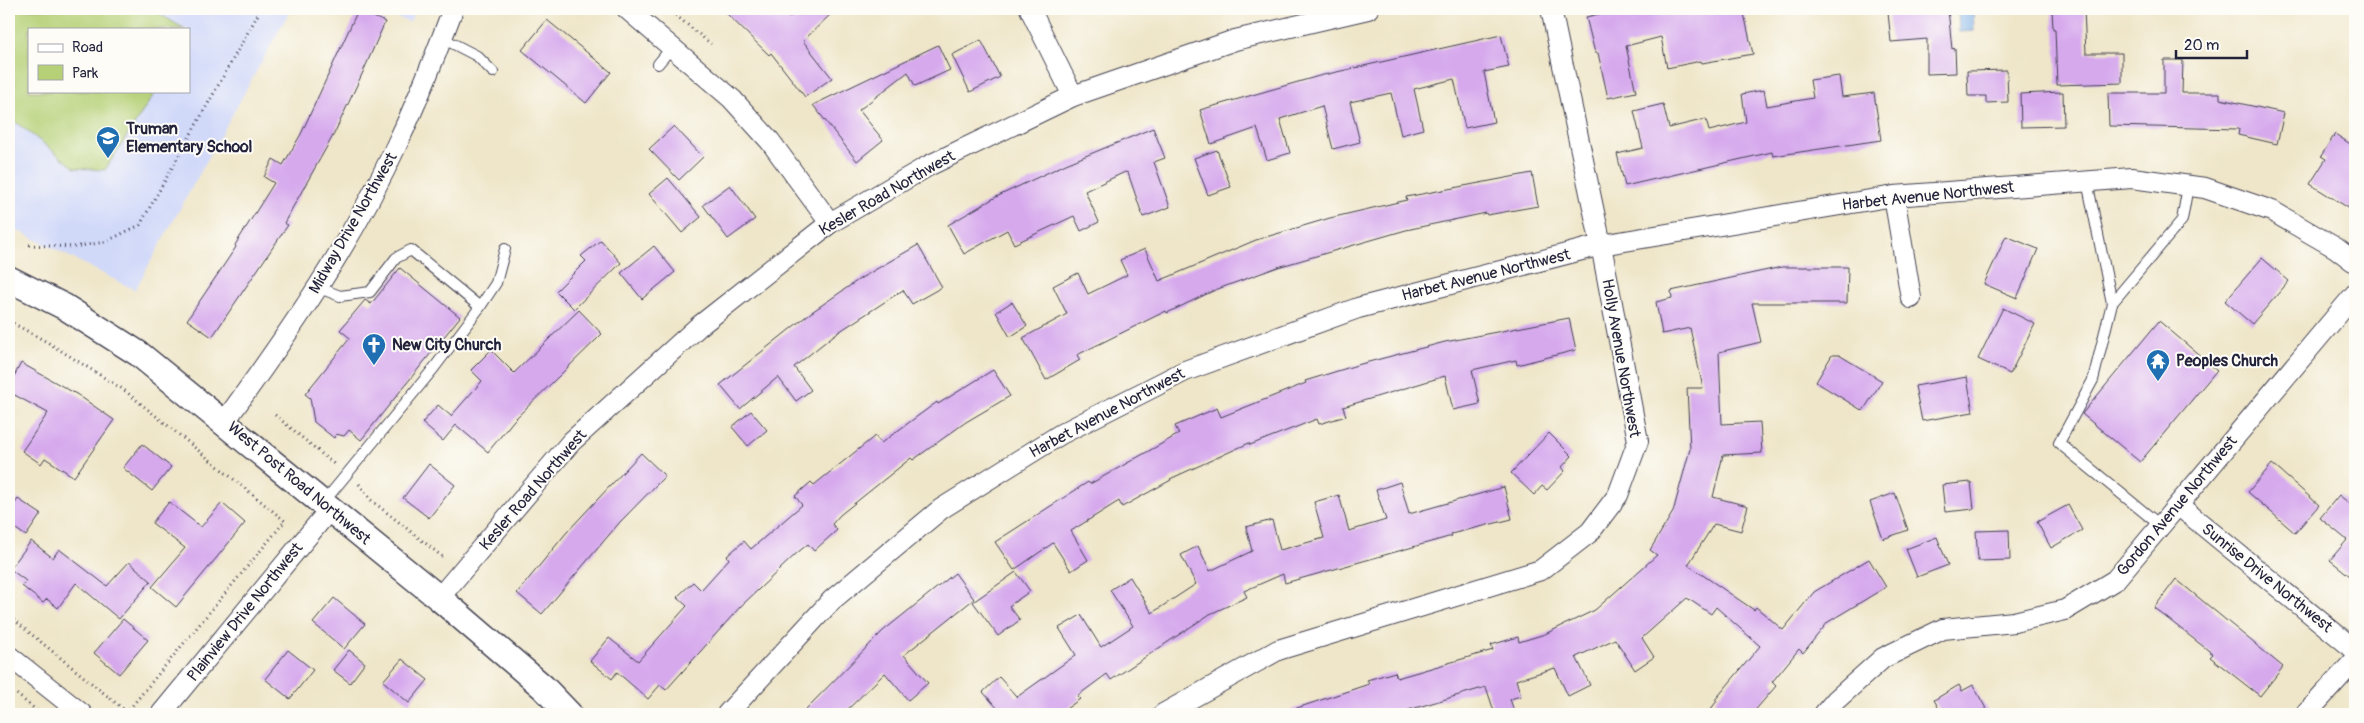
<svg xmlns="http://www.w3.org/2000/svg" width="2364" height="723" font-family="Pangolin,sans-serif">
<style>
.built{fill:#d1d9f9;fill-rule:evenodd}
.green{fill:#b5d076;stroke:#6c7958}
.water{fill:#7aafe8;stroke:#4e6892}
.building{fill:#d6a9ed}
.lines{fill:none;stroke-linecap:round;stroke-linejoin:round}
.service-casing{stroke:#413f50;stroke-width:12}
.minor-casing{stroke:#413f50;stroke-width:22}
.tertiary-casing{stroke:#413f50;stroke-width:28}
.path{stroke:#413f50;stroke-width:3;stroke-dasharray:1 4;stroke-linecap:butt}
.service{stroke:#fff;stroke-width:10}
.minor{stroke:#fff;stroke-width:20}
.tertiary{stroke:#fff;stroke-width:25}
.labels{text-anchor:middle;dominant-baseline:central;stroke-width:4;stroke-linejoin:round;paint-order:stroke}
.poi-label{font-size:16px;font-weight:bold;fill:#22223b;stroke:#fdfcf7;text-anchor:start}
.street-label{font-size:16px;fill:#22223b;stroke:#fdfcf7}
</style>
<rect width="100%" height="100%" fill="#fdfcf7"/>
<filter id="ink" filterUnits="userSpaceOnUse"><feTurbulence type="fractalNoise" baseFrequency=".02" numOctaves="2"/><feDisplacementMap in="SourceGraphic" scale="10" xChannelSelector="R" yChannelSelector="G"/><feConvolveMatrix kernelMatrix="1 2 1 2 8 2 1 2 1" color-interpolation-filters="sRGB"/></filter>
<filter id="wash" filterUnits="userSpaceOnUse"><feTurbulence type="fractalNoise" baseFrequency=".0096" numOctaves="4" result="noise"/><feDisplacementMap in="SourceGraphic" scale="20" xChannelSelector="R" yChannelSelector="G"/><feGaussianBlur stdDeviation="1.12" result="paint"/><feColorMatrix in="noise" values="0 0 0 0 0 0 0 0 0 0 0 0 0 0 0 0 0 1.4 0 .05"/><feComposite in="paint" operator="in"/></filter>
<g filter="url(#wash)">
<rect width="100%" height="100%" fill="#efe6c9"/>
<g class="built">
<path d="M9,9H291L135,290L9,226ZM29,29H189V91H29Z"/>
<polygon points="373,9 415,9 410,22"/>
</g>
<polygon class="green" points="9,9 151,9 185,29 29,29 29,91 156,91 105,170 75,168 9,117"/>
<polygon class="water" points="1958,9 1973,9 1974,31 1959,32"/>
<g id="blocks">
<g class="building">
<polygon points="722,9 780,9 789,18 798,9 836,9 803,41 832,78 805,97 771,53 769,55"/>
<polygon points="1621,9 1743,9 1753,54 1702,63 1701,61 1667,68 1661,37 1626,46 1636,92 1608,98 1598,53 1595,53 1586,17"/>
<polygon points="1931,9 1948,9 1952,49 1955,48 1956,73 1927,74 1927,39 1891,42 1888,13"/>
<polygon points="2052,9 2084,9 2086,53 2122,53 2122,83 2057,85 2055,29 2053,29"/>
<polygon points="358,10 385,22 363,72 334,134 284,223 288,225 212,337 187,320 236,247 235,245 274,183 264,177 273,159 283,165 301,134"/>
<polygon points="547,20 611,72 586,103 522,50"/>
<polygon points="1501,35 1509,67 1484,72 1494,122 1465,128 1454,79 1414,89 1423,129 1401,135 1391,93 1350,102 1360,142 1333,149 1322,106 1280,119 1290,153 1267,160 1257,128 1211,144 1200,110 1319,76"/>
<polygon points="981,40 1000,77 970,92 952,55"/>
<polygon points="938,45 950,70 915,86 908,72 859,110 883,140 857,161 813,105"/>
<polygon points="2164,60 2183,60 2182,93 2220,93 2220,99 2284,113 2277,144 2238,135 2239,129 2109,126 2108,93 2164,93"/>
<polygon points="2007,70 2008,102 1986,103 1986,96 1968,96 1967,71"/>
<polygon points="1839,76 1842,97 1874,93 1881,140 1773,156 1772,152 1625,186 1617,154 1643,148 1634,111 1663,104 1669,128 1706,119 1709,131 1746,122 1742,94 1764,90 1767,106 1813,98 1810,80"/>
<polygon points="2063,92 2064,126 2021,127 2020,94"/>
<polygon points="674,126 703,157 679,180 649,149"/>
<polygon points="1153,128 1165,158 1154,162 1170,207 1143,217 1128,173 1125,172 1085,191 1099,222 1081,231 1074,216 1014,244 1007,230 964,254 948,225 996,197 1066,164"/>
<polygon points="2335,134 2355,147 2355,212 2310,184 2326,159 2321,156"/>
<polygon points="1217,150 1231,187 1208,195 1194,158"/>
<polygon points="1532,173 1538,206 1487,215 1486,213 1406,230 1278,267 1215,290 1167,313 1166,311 1077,355 1080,360 1046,380 1023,338 1067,314 1053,286 1078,273 1088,294 1127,275 1120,260 1145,249 1159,281 1256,240 1330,218 1407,200 1406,197"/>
<polygon points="668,178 701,217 682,233 649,194"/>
<polygon points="730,185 755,219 728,239 703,205"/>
<polygon points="2006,236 2038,249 2017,298 1984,284"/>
<polygon points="601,240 621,263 574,309 556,291 586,261 581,256"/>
<polygon points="918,245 942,287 912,304 903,290 834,335 794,367 811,390 796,401 778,377 740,409 720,385 809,314 861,278"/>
<polygon points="654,246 675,272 642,299 621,273"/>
<polygon points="2262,258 2289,281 2252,324 2225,301"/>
<polygon points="1782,267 1848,267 1847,303 1752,303 1761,342 1719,352 1722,424 1760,422 1762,453 1723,455 1713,497 1748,506 1741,531 1714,524 1688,565 1754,610 1756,607 1783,630 1814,592 1869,559 1886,587 1828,622 1803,653 1799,649 1772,682 1776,686 1752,714 1707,714 1717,701 1715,700 1760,646 1716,607 1711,614 1687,598 1642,638 1654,657 1635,670 1615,639 1576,657 1590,685 1568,696 1555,668 1516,680 1521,696 1510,699 1515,714 1495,714 1486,687 1395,714 1289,714 1288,711 1369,684 1367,680 1395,672 1397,678 1493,650 1491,645 1518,637 1519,642 1545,634 1595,610 1657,555 1650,550 1673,512 1690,449 1687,388 1703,388 1690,328 1662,334 1656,302 1672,298 1671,291"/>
<polygon points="400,268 460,317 361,440 349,430 344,436 336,434 334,438 314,422 310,398 305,394 350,338 340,330 365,300 371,304"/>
<polygon points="1012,302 1027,326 1010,337 996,312"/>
<polygon points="2003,308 2035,324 2010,374 1978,359"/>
<polygon points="579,310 602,334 514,420 488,452 456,425 443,441 422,423 438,405 451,416 482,381 471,370 491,350 514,373"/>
<polygon points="1569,318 1576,350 1517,365 1516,360 1472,370 1480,404 1453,410 1445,376 1343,407 1346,416 1319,424 1317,419 1250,445 1249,443 1170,479 1171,480 1122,507 1119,501 1071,531 1088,560 1071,571 1053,543 1014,570 995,542 1088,482 1090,484 1179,434 1175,426 1217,408 1221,417 1306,383 1305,381 1357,365 1445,342"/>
<polygon points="2159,321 2217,370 2140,462 2082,414"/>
<polygon points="1832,355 1839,355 1882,381 1863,411 1816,382"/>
<polygon points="21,363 78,395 114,420 74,477 45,458 41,464 22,451 48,413 9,392 9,386"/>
<polygon points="993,370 1010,396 966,422 913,460 911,458 840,515 832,524 837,530 814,551 808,544 797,553 740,607 666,690 660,685 648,699 617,672 612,679 590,661 609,638 638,661 687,606 677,597 693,582 701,590 729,559 727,556 744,541 751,549 802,505 795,496 811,482 814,485 875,436 881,443 937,402 938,404"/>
<polygon points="1967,377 1973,412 1922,421 1915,386"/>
<polygon points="751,411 767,430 748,446 732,427"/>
<polygon points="1549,433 1572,456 1562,467 1565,471 1547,490 1542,486 1534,495 1511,473"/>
<polygon points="142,444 171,467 152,491 123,468"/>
<polygon points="641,453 665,476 620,522 542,614 517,593 567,532"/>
<polygon points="429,464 455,485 429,518 403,498"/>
<polygon points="2272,464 2319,505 2295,533 2248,492"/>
<polygon points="1400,482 1409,514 1504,487 1512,519 1451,534 1452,536 1285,583 1283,574 1244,591 1247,597 1210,614 1111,680 1107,674 1077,696 1080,699 1059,714 993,714 999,710 983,692 999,677 1017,697 1076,655 1059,628 1081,615 1101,647 1133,626 1110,590 1130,577 1152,613 1196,584 1181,555 1198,546 1210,571 1252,551 1246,527 1272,520 1280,550 1324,538 1314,502 1339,495 1349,531 1386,520 1376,490"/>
<polygon points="1971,482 1974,509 1945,512 1942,485"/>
<polygon points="1895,493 1908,530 1883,539 1870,502"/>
<polygon points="2339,495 2355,508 2355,580 2330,560 2347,540 2320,518"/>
<polygon points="18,499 41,514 26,536 9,524 9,512"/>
<polygon points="169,502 201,527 222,503 245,523 176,607 152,587 185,548 152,523"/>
<polygon points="2068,505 2082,530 2051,548 2037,522"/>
<polygon points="2009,530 2010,560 1978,561 1976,531"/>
<polygon points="1937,537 1948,565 1917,577 1906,549"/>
<polygon points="31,541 53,558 59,549 107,586 129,562 151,581 119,619 76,583 58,608 47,599 43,603 22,586 26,581 10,569"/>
<polygon points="1016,572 1030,591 1009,606 1020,620 998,636 973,602"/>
<polygon points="955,573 974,599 904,655 928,683 908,700 885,673 843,714 801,714 883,631"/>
<polygon points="2176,579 2283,667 2260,696 2210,657 2213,654 2154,608"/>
<polygon points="334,598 365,624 344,649 313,623"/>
<polygon points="123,619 148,640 119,674 94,653"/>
<polygon points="288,650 313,670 290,699 265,679"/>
<polygon points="349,650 365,663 350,683 333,670"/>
<polygon points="402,659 428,680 409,703 383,681"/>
<polygon points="1959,685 1962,691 1973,685 1989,714 1942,714 1934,700"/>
</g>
</g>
</g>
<g filter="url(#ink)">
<use href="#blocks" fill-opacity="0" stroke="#413f50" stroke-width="1"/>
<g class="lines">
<g class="service-casing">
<g id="service">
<polyline points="442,38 477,56 493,72"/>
<polyline points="658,64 672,47"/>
<polyline points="2087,181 2112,303 2093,380 2059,443 2161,526"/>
<polyline points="317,287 340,296 370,292 396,258 411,250 480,307"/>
<polyline points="2112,303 2182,220 2188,186"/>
<polyline points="323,503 434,368 480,307 496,283 505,249"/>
</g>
</g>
<g class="minor-casing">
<g id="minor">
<polyline points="627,9 732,99 770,141 830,223"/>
<polyline points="1030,9 1073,96"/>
<polyline points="1894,196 1911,298"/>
<path d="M225,421C289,333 353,241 398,142C419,98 436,54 453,9"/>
<polyline points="2178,505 2355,650"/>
<polyline points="439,598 571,442 698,327 830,223 928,166 1073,96 1235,40 1368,9"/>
<polyline points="9,656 82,714"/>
<polyline points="161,714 330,509"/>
<polyline points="727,714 832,600 941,509 1061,434 1185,371 1358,308 1601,245 1894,196 2132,178 2205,188 2272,211 2336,248 2353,261"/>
<polyline points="1163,714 1278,650 1541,570 1590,532 1618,495 1638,441 1601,245 1551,9"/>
<polyline points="1824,714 1836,700 1883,658 1943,629 2014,622 2065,610 2115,580 2355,294"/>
<polyline points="2306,714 2355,660"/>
</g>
</g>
<g class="tertiary-casing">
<polyline id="tertiary" points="9,279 65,307 139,354 439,598 543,687 569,714"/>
</g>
<g class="path">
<polyline points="668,9 711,44"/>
<polyline points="29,245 74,247 105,242 140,225 261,9"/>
<polyline points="9,321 47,342 124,390 285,521 127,712 9,616"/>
<polyline points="275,415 334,464"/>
<polyline points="359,484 371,500 444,558"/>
<polyline points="9,688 41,714"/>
</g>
<use href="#service" class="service"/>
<use href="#minor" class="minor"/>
<use href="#tertiary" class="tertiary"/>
</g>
</g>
<defs>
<g id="school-pin" transform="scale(1.25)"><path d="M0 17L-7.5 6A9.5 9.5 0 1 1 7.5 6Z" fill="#1f6fb2" stroke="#fdfcf7"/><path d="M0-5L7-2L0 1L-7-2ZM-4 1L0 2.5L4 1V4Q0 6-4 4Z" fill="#fff"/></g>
<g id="church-pin" transform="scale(1.25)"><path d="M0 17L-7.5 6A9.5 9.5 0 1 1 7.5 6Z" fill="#1f6fb2" stroke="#fdfcf7"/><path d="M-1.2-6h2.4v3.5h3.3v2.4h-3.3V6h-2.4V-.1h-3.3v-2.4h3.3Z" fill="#fff"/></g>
<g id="temple-pin" transform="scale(1.25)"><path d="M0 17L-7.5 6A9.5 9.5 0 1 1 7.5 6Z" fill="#1f6fb2" stroke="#fdfcf7"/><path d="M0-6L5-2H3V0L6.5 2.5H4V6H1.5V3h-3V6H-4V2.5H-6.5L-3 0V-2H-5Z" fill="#fff"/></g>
</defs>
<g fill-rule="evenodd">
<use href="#school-pin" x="108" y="138"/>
<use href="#church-pin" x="374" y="345"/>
<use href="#temple-pin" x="2158" y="361"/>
</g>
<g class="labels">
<g class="poi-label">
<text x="126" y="129">Truman<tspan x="126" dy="18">Elementary School</tspan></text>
<text x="392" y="345">New City Church</text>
<text x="2176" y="361">Peoples Church</text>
</g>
<g class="street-label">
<text transform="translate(887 193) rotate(-30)">Kesler Road Northwest</text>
<text transform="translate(1928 196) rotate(-6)">Harbet Avenue Northwest</text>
<text transform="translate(353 223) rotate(-60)">Midway Drive Northwest</text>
<text transform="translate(1486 275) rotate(-14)">Harbet Avenue Northwest</text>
<text transform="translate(1621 358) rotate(80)">Holly Avenue Northwest</text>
<text transform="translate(1107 413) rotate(-28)">Harbet Avenue Northwest</text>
<text transform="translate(299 483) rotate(40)">West Post Road Northwest</text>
<text transform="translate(533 490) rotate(-49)">Kesler Road Northwest</text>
<text transform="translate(2177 506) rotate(-50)">Gordon Avenue Northwest</text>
<text transform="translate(2267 578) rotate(39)">Sunrise Drive Northwest</text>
<text transform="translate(245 612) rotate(-51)">Plainview Drive Northwest</text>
</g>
</g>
<rect width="2364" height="723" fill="none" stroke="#fdfcf7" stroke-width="30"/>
<rect x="28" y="28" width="162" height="65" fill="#fdfcf7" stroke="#a5a5ac"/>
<rect x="38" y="44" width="25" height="8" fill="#ffffff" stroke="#a5a5ac"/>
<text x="72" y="52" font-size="15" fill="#22223b">Road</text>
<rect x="38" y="65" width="25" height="15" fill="#b5d076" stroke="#a5a5ac"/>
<text x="72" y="78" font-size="15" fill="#22223b">Park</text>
<path d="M2176 50v8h71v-8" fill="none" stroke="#22223b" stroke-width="2.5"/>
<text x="2184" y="50" font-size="15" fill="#22223b" stroke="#fdfcf7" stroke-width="4" paint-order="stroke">20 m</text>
</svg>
